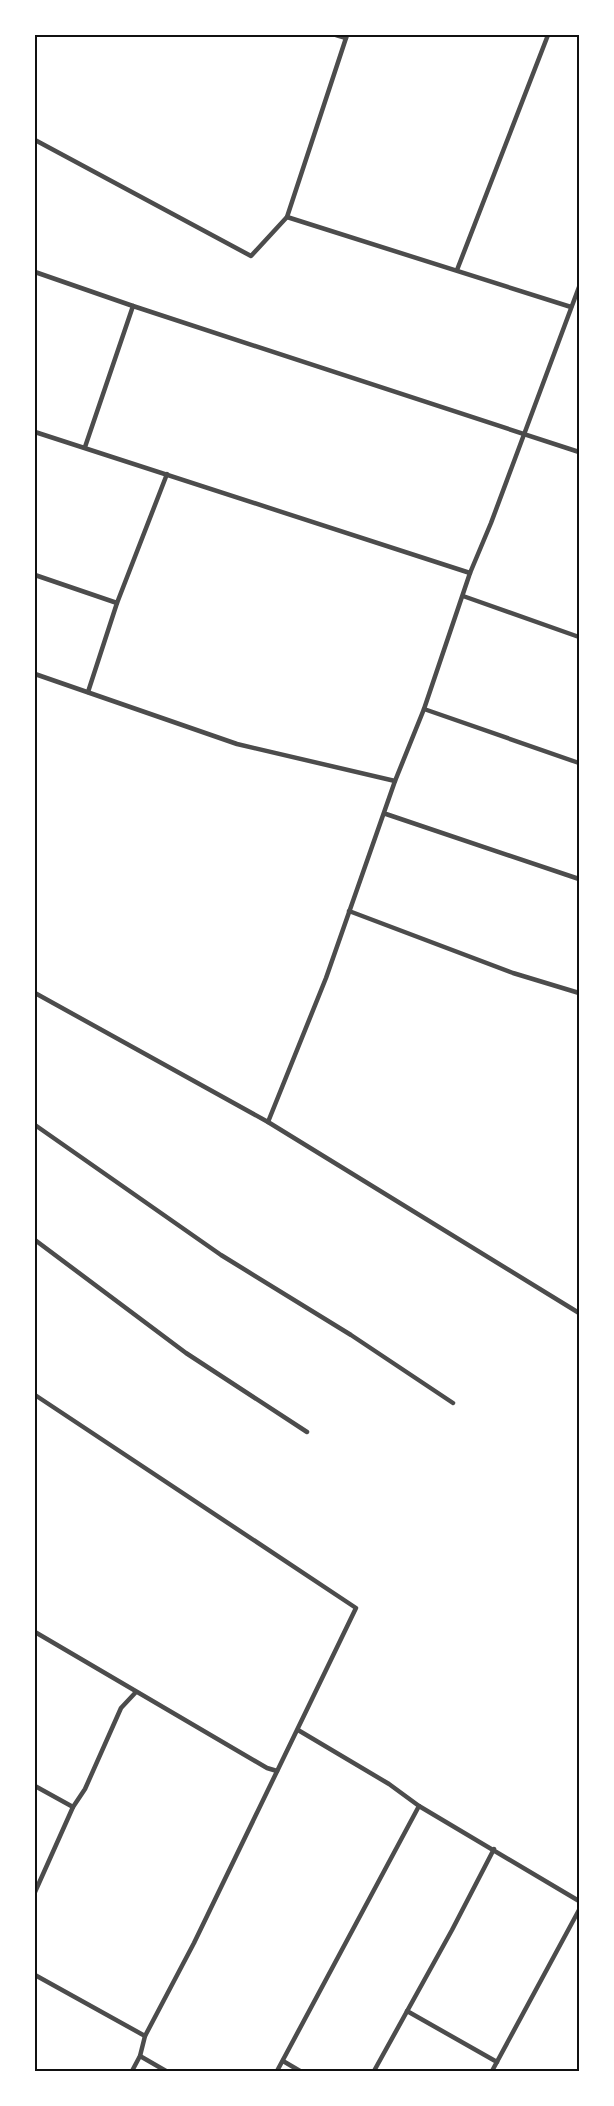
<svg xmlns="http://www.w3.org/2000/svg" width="614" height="2106" font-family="Mulish,sans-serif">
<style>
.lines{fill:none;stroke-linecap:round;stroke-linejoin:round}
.minor{stroke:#4c4c4c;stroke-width:4.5}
.neatline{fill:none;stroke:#111;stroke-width:2}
</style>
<rect width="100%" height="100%" fill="#fff"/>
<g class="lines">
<g class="minor">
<polyline points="336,35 346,38"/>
<polyline points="35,140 251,256 287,217 347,35"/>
<polyline points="287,217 571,307"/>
<polyline points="457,270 548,35"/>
<polyline points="35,272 133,306"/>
<polyline points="35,432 470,573"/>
<polyline points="85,447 133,306 579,452"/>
<polyline points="35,575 117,603"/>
<polyline points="463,596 579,637"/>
<polyline points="35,674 237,744 395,781"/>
<polyline points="88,692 117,603 167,474"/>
<polyline points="424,709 579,763"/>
<polyline points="386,814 579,879"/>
<polyline points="349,911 513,973 579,993"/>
<polyline points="35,993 268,1122 579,1313"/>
<polyline points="268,1122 326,978 395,781 424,709 470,573 491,523 579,287"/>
<polyline points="35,1125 221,1255 351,1335 453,1403"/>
<polyline points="35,1240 186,1353 307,1432"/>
<polyline points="35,1395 356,1608 194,1943 145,2036 140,2056 132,2071"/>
<polyline points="35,1632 267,1768 277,1771"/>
<polyline points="298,1730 389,1784 419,1806 579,1901"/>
<polyline points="35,1786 73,1807"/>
<polyline points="35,1892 73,1807 85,1789 121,1708 136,1692"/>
<polyline points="35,1975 145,2036"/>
<polyline points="407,2011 497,2062"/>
<polyline points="140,2056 166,2071"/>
<polyline points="283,2061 300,2071"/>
<polyline points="277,2071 419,1806"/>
<polyline points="374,2071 452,1930 494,1849"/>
<polyline points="492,2071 579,1910"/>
</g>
</g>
<rect width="614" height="2106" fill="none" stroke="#ffffff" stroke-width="72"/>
<rect x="36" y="36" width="542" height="2034" class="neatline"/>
</svg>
